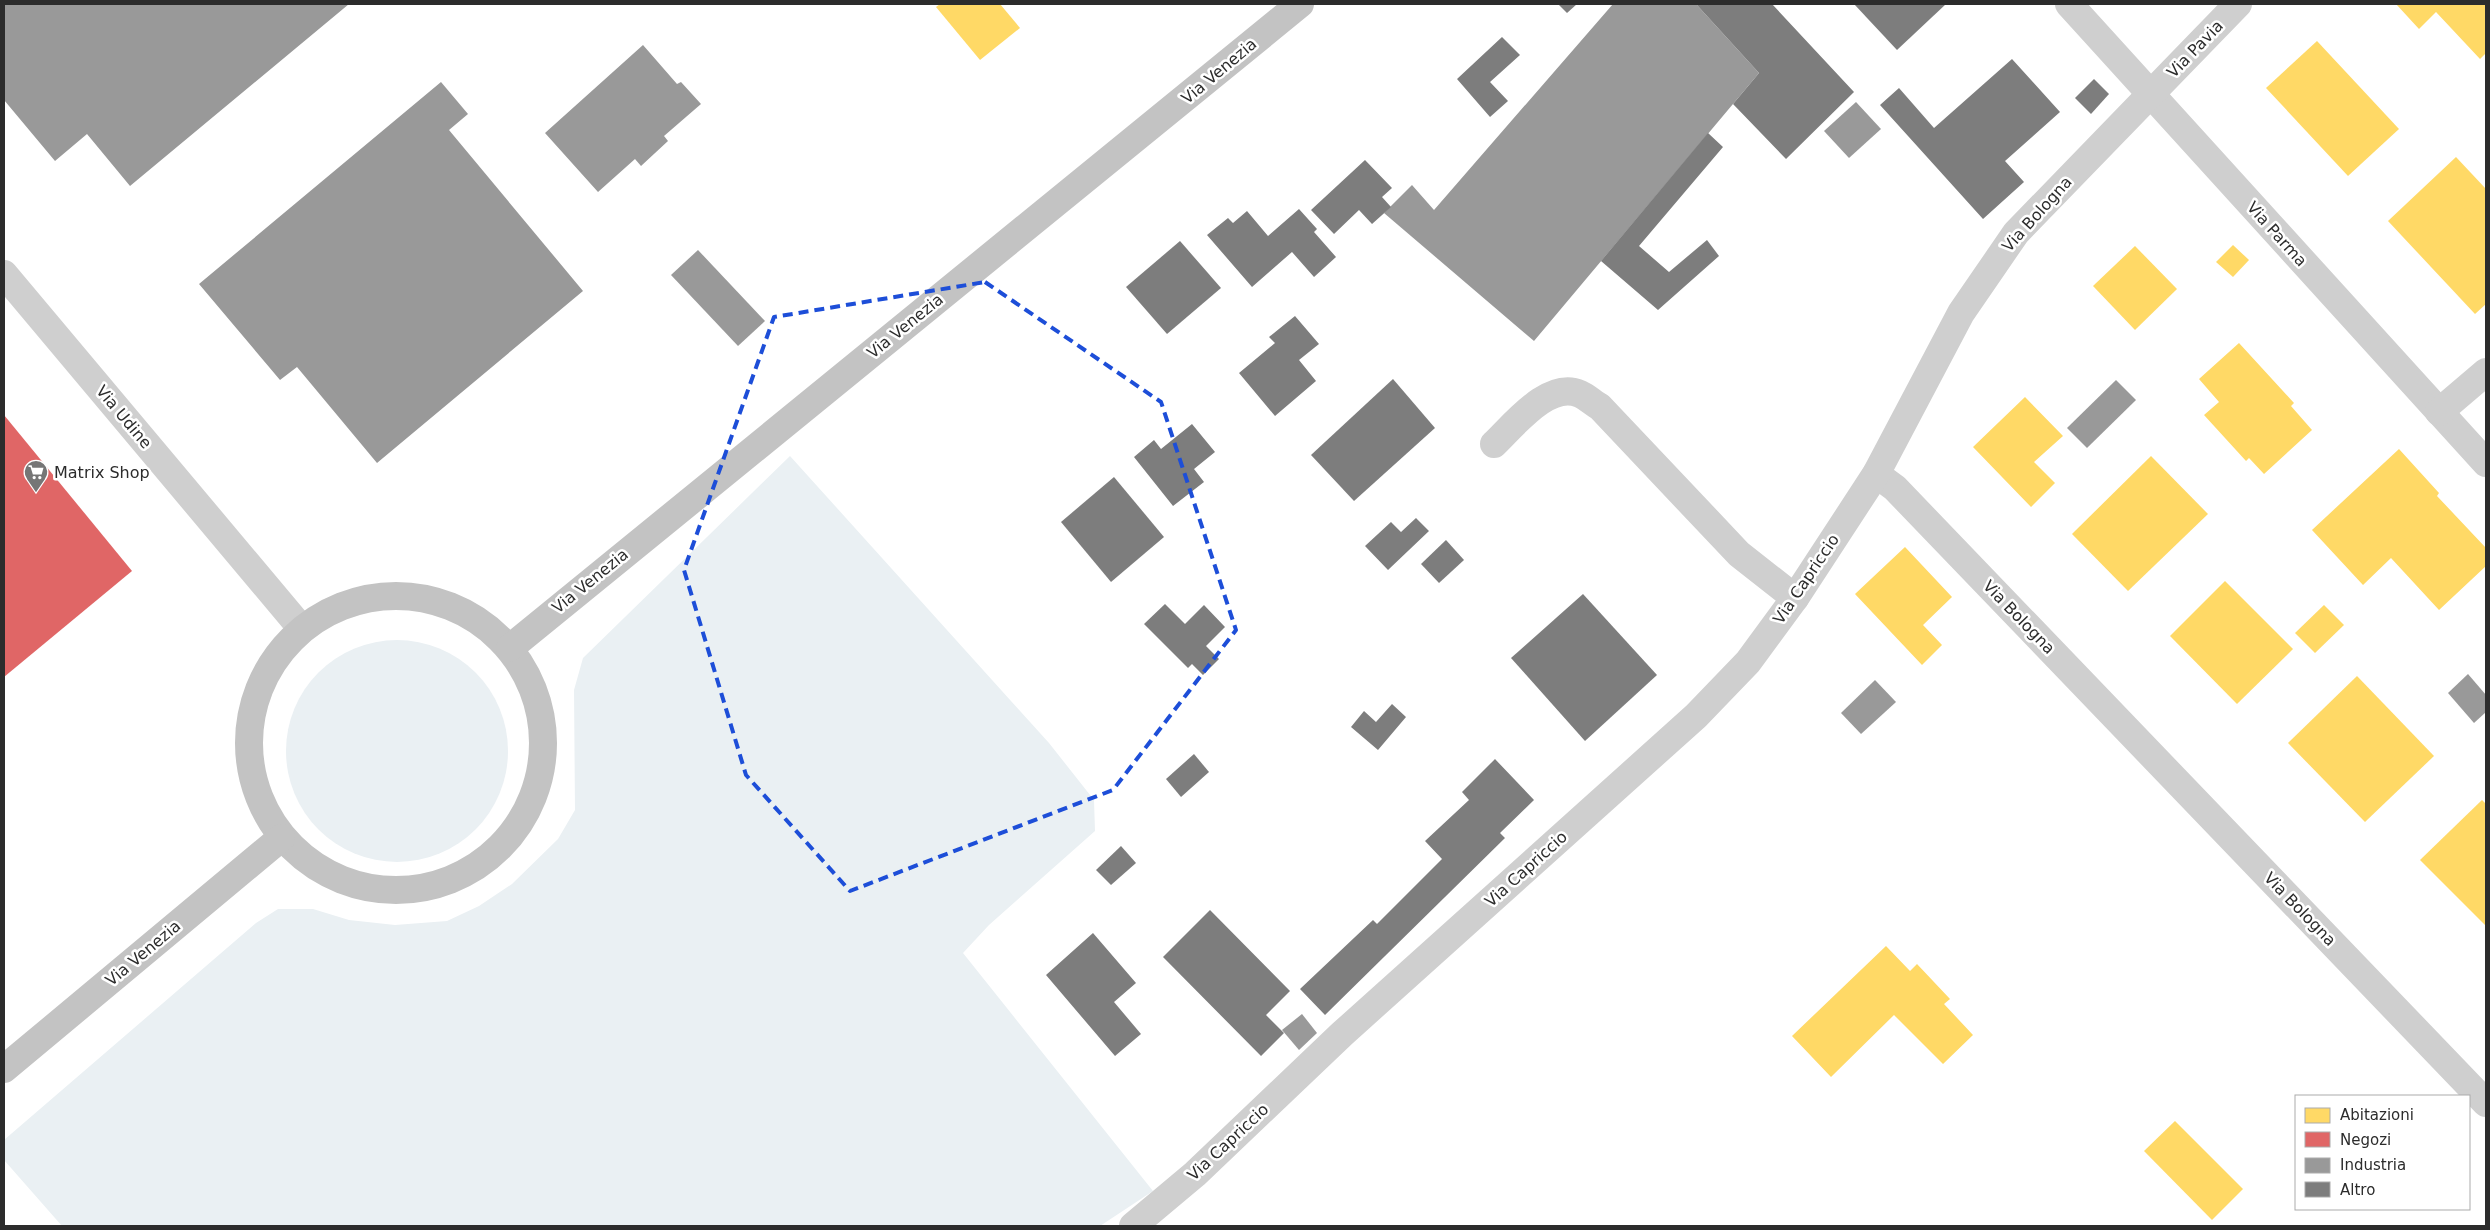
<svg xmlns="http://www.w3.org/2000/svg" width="2490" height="1230" font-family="'DejaVu Sans',sans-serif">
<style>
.green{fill:#eaf0f3}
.homes{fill:#ffd966}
.shops{fill:#e06666}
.industry{fill:#999}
.building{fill:#7d7d7d}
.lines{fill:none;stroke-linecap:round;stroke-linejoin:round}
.minor{stroke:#cfcfcf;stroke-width:28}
.major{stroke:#c3c3c3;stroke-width:28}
.marked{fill:none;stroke:#1d4ed8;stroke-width:4;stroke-dasharray:10 6;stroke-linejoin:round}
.labels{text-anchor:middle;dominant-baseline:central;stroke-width:5;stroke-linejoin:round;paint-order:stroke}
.street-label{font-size:16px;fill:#2c2c2c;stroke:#fff}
.poi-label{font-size:16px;fill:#2c2c2c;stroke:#fff;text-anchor:start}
</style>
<rect width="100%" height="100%" fill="#fff"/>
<g class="green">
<polygon points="790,456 1049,743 1094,800 1095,831 989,925 963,953 1153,1191 1100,1226 62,1226 4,1160 4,1140 256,923 278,909 313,909 349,920 395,925 447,921 479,906 512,884 558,839 575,810 574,690 583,658"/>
<circle cx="397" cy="751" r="111"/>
</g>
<g class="homes">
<polygon points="940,4 1000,4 1020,28 980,60 936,7"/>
<polygon points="2396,4 2486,4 2486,53 2480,59 2436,12 2419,29"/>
<polygon points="2317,41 2399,129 2348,176 2266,88"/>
<polygon points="2456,157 2486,189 2486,304 2475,314 2388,221"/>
<polygon points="2233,245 2249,260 2233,277 2216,262"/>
<polygon points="2135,246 2177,289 2135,330 2093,286"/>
<polygon points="2239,343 2294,403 2291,406 2312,430 2264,474 2249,458 2246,461 2204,415 2219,402 2199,379"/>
<polygon points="2025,397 2063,436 2034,462 2055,483 2031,507 1973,447"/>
<polygon points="2399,449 2439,493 2437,496 2486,548 2486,566 2439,610 2391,558 2363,585 2312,530"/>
<polygon points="2151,456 2208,514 2128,591 2072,534"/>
<polygon points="1905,547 1952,597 1923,625 1942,645 1922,665 1855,594"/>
<polygon points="2225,581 2293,649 2237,704 2170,636"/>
<polygon points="2324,605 2344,625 2315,653 2295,633"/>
<polygon points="2357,676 2434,756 2365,822 2288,743"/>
<polygon points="2482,800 2486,804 2486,926 2420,860"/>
<polygon points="1886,946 1910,971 1917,964 1950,999 1944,1004 1973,1035 1943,1064 1894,1015 1831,1077 1792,1036"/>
<polygon points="2175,1121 2243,1189 2212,1220 2144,1151"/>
</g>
<polygon class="shops" points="4,415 132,571 4,677"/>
<g class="industry">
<polygon points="4,4 349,4 130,186 87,134 55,161 4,100"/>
<polygon points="1613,4 1696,4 1759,73 1534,341 1384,213 1412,185 1434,210"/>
<polygon points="643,45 677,84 681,82 701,104 664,136 668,141 641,166 635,159 598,192 545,133"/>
<polygon points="441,82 468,114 449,130 583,291 377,463 297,367 280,380 199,284"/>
<polygon points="1856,102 1881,129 1849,158 1824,131"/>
<polygon points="698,250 765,321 738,346 671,275"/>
<polygon points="2116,380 2136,400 2087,448 2067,428"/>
<polygon points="2468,674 2486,695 2486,712 2474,723 2448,693"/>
<polygon points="1875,680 1896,702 1861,734 1841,713"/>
<polygon points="1302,1014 1317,1033 1299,1050 1282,1030"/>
</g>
<g class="building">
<polygon points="1558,4 1577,4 1567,13"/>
<polygon points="1696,4 1772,4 1854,92 1786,159 1733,104 1759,73"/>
<polygon points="1854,4 1946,4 1897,50"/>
<polygon points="1502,37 1520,55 1490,82 1508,101 1490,117 1457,79"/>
<polygon points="2012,59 2060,112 2005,161 2024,182 1983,219 1880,105 1899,88 1934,128"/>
<polygon points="2094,79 2109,94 2091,114 2075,98"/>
<polygon points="1708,133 1723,147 1639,246 1669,272 1707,240 1719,256 1658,310 1601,261"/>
<polygon points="1365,160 1392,188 1382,197 1391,207 1372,224 1359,210 1334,234 1311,210"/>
<polygon points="1299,209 1317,229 1314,232 1336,257 1314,277 1292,252 1252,287 1207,235 1228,218 1233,223 1247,211 1268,236"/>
<polygon points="1180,241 1221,288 1167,334 1126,287"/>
<polygon points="1295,316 1319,344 1299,360 1316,381 1275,416 1239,373 1275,343 1269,337"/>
<polygon points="1393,379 1435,428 1354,501 1311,455"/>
<polygon points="1192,424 1215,452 1194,469 1204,482 1173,506 1134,457 1154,440 1161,449"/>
<polygon points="1114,477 1164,537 1111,582 1061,522"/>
<polygon points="1416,518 1429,531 1388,570 1365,546 1391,522 1401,532"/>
<polygon points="1446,540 1464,560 1439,583 1421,564"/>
<polygon points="1583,594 1657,675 1585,741 1511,658"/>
<polygon points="1165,604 1185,624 1204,605 1225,627 1206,646 1219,659 1203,675 1192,664 1188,668 1144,624"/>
<polygon points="1392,704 1406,717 1378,750 1351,727 1364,711 1376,722"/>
<polygon points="1194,754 1209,772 1181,797 1166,779"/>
<polygon points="1495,759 1534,800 1500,833 1505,838 1325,1015 1300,989 1373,920 1377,924 1442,859 1425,841 1469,800 1462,792"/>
<polygon points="1121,846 1136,863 1111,885 1096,870"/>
<polygon points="1210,910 1290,991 1266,1015 1284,1033 1261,1056 1163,957"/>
<polygon points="1093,933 1136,983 1114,1002 1141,1034 1115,1056 1046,975"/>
</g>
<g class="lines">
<g class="minor">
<polyline points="2069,4 2486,463"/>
<polyline points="4,274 302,629"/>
<polyline points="2439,412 2486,372"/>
<path d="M1494,444C1514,425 1549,380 1580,394C1587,397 1593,403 1600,407L1739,554L1795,598"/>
<polyline points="1876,474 1895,488 2486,1103"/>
<polyline points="1133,1226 1195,1174 1342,1034 1696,716 1748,662 1795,598 1876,474 1961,313 2016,233 2238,4"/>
</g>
<g class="major">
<circle cx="396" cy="743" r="147"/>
<polyline points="510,648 1300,4"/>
<polyline points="4,1069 281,838"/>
</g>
</g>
<path class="marked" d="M985,282L1161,402L1236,630L1113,790L850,891L746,775L684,570L774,317Z"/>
<defs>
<g id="supermarket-pin" transform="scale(1.25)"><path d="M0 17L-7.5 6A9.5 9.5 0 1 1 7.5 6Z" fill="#767676" stroke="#fff"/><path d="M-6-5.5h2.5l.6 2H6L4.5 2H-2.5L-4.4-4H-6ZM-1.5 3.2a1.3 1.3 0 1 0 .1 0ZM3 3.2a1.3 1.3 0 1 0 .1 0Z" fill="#fff"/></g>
</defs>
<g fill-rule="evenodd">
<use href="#supermarket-pin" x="36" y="472"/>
</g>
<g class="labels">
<g class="street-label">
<text transform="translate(2195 49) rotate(-46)">Via Pavia</text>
<text transform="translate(1219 71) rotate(-40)">Via Venezia</text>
<text transform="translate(2037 214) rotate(-48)">Via Bologna</text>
<text transform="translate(2277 234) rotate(48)">Via Parma</text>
<text transform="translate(905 326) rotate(-39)">Via Venezia</text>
<text transform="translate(124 417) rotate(50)">Via Udine</text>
<text transform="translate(1806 579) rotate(-56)">Via Capriccio</text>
<text transform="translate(590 581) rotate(-39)">Via Venezia</text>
<text transform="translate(2019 617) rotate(46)">Via Bologna</text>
<text transform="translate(1526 869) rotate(-42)">Via Capriccio</text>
<text transform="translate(2300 909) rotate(46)">Via Bologna</text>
<text transform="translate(143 953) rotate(-40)">Via Venezia</text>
<text transform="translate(1228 1142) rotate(-43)">Via Capriccio</text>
</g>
<g class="poi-label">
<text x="54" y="472">Matrix Shop</text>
</g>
</g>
<rect width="2490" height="1230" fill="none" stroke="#2c2c2c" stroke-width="10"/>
<rect x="2295" y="1095" width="175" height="115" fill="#ffffff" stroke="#ababab"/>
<rect x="2305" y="1108" width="25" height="15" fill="#ffd966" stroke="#ababab"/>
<text x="2340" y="1120" font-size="15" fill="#2c2c2c">Abitazioni</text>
<rect x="2305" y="1132" width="25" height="15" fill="#e06666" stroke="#ababab"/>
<text x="2340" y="1145" font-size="15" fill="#2c2c2c">Negozi</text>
<rect x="2305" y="1158" width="25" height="15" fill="#999999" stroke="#ababab"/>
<text x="2340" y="1170" font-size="15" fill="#2c2c2c">Industria</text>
<rect x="2305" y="1182" width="25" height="15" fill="#7d7d7d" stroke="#ababab"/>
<text x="2340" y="1195" font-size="15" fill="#2c2c2c">Altro</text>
</svg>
